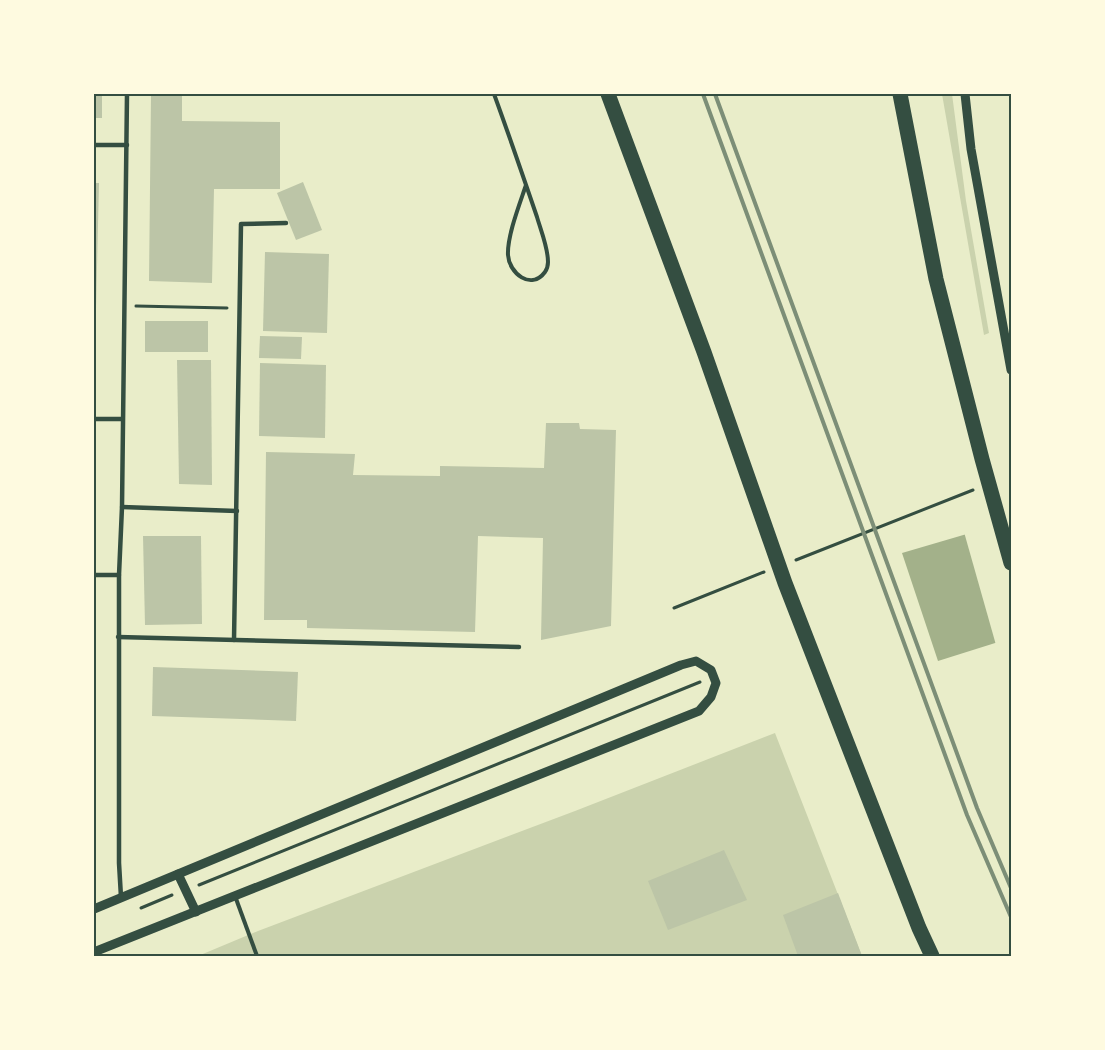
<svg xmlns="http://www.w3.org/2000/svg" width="1105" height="1050" font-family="Figtree,sans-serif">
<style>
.green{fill:#cad2ad}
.water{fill:#a3b18a}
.pier{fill:#e9edc9}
.building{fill:#bcc5a7}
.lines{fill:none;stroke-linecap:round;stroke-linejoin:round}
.path{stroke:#344e41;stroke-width:3}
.service{stroke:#344e41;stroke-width:4}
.pedestrian{stroke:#344e41;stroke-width:4.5}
.tertiary{stroke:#344e41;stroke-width:9}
.motorway{stroke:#344e41;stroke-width:15}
.rail{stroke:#7c8e77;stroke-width:4}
.neatline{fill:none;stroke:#344e41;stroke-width:2}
</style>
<rect width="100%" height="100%" fill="#e9edc9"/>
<g class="green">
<polygon points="942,94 952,94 966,201 989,333 984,335"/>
<polygon points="775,733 862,956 198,956 258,931 575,811"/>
</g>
<polygon class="water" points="1011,521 1011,638 938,661 902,553"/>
<polygon class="pier" points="1011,518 1011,640 996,645 964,532"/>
<g class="building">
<rect x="94" y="94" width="8" height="24"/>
<polygon points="151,95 182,96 182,121 280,122 280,189 214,189 212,283 149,281"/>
<polygon points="303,182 322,230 296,240 277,193"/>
<polygon points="94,183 99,183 95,351 94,351"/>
<polygon points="265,252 329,254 327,333 263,331"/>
<rect x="145" y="321" width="63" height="31"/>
<polygon points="260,336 302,337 301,359 259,358"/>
<polygon points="177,360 211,360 212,485 179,484"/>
<polygon points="260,363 326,365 325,438 259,436"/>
<polygon points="546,423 579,423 580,429 616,430 611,626 541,640 543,538 478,536 475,632 307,628 307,620 264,620 266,452 355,454 353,475 440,476 440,466 544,468"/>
<polygon points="143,536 201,536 202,624 145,625"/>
<polygon points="153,667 298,672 296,721 152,716"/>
<polygon points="724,850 747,900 668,930 648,881"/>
<polygon points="838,893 862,956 798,956 783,915"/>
</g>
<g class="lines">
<g class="path">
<polyline points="136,306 227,308"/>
<polyline points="796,560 973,490"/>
<polyline points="674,608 764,572"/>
<polyline points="199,885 700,682"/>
<polyline points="141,908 172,895"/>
</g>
<g class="service">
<path d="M494,94C509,135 523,176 537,217C541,231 548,247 548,262C548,265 547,269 545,272C531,291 509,273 508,255C507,236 520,203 526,185"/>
<polyline points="235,896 257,956"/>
</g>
<g class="pedestrian">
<polyline points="94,145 127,145"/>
<polyline points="94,419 122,419"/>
<polyline points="122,507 237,511"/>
<polyline points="94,575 119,575"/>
<polyline points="118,637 519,647"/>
<polyline points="234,640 241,224 286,223"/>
<polyline points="121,897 119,863 119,575 122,507 127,94"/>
</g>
<g class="tertiary">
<polyline points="965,94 971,149 1011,370"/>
<polyline points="178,874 196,912"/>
<polyline points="94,909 681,665 696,661 711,670 716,683 711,697 699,711 94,952"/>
</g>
<g class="motorway">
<polyline points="608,94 704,352 785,583 919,928 932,956"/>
<polyline points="900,94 936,279 982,459 1011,563"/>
</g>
<g class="rail">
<polyline points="703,94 967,815 1011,917"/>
<polyline points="715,94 977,808 1011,888"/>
</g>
</g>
<rect width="1105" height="1050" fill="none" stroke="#fefae0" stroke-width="190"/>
<rect x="95" y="95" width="915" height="860" class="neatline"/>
</svg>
